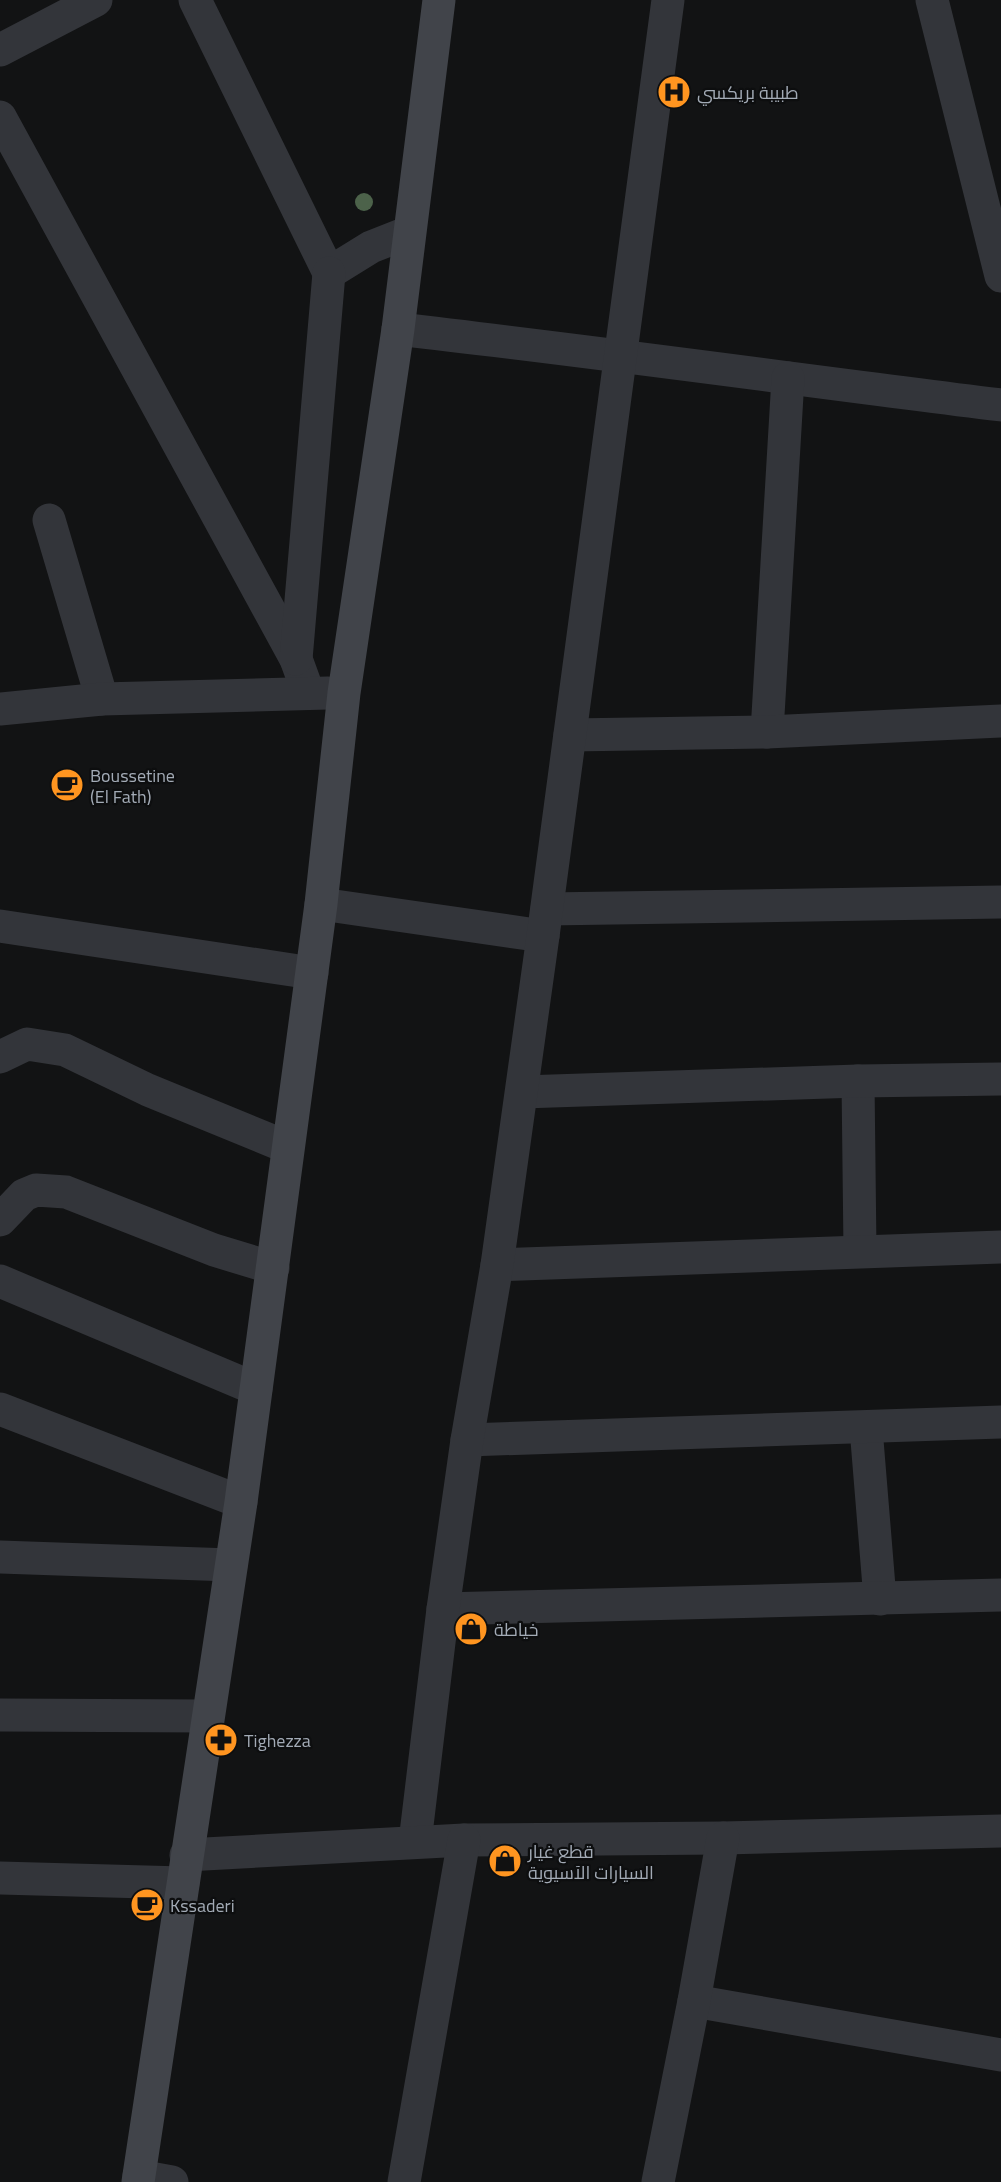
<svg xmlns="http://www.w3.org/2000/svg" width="1001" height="2182" font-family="'Titillium Web',Cairo,sans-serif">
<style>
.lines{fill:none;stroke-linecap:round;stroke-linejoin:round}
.street{stroke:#33353a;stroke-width:33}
.secondary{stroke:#41444a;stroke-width:33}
.tree{fill:#4c624a}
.labels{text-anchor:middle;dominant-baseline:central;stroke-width:4.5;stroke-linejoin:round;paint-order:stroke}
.poi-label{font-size:18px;fill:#a3abb6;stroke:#0d0e0f;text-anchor:start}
</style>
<rect width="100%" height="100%" fill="#121314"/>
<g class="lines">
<g class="street">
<polyline points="195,0 329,273 371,247 409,232"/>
<polyline points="932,0 1001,276"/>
<polyline points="0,50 96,0"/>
<polyline points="0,117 296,659 308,692"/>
<path d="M398,329C599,352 800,380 1001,405"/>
<polyline points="49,520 102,699"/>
<polyline points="296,659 329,273"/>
<polyline points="0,709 102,699 328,693"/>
<polyline points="767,732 788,378"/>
<polyline points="570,735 767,732 1001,721"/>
<polyline points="321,904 543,936"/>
<polyline points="547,909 1001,902"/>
<polyline points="0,926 312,973"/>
<polyline points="0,1057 27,1044 65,1050 148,1090 287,1147"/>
<polyline points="858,1081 860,1251"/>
<polyline points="522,1092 858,1081 1001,1079"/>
<polyline points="0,1220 24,1195 36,1190 66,1192 214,1250 273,1268"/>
<polyline points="497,1265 1001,1247"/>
<polyline points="0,1281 256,1389"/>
<polyline points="0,1409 241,1502"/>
<polyline points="866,1428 880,1599"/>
<polyline points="467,1440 1001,1422"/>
<polyline points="0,1557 231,1565"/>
<polyline points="443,1609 1001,1595"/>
<polyline points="0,1715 207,1716"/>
<polyline points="415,1842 443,1609 467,1440 497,1265 543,936 668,0"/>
<polyline points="186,1855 464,1840 723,1838 1001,1831"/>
<polyline points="0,1878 183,1883"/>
<polyline points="694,2001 1001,2055"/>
<polyline points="139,2176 172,2182"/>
<polyline points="404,2182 464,1840"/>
<polyline points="658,2182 694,2001 723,1838"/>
</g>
<polyline class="secondary" points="138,2182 241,1502 321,904 344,693 398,329 439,0"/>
</g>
<circle class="tree" cx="364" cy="202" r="9"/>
<defs>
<g id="hospital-disc" transform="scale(1.725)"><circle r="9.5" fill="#ff9520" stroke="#0d0e0f"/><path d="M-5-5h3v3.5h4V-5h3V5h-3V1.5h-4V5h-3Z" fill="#111"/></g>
<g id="cafe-disc" transform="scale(1.725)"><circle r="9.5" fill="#ff9520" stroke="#0d0e0f"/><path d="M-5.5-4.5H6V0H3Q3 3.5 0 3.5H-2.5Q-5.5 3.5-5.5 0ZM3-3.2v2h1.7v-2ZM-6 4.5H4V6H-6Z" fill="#111"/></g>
<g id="shop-disc" transform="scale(1.725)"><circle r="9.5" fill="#ff9520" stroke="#0d0e0f"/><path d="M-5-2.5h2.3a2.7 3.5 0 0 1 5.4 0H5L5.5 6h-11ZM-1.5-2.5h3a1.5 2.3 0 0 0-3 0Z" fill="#111"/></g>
<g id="pharmacy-disc" transform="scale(1.725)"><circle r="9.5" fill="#ff9520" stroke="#0d0e0f"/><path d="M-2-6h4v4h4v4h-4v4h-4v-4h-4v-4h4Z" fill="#111"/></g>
</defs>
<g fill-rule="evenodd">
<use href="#hospital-disc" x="674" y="92"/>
<use href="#cafe-disc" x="67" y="785"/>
<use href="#shop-disc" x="471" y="1629"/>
<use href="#pharmacy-disc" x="221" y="1740"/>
<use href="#shop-disc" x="505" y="1861"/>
<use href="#cafe-disc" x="147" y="1905"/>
</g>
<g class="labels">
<g class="poi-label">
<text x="697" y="92">طبيبة بريكسي</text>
<text x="90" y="775">Boussetine<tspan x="90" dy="21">(El Fath)</tspan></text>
<text x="494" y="1629">خياطة</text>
<text x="244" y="1740">Tighezza</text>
<text x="528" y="1851">قطع غيار<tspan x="528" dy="21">السيارات الآسيوية</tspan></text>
<text x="170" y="1905">Kssaderi</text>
</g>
</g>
</svg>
